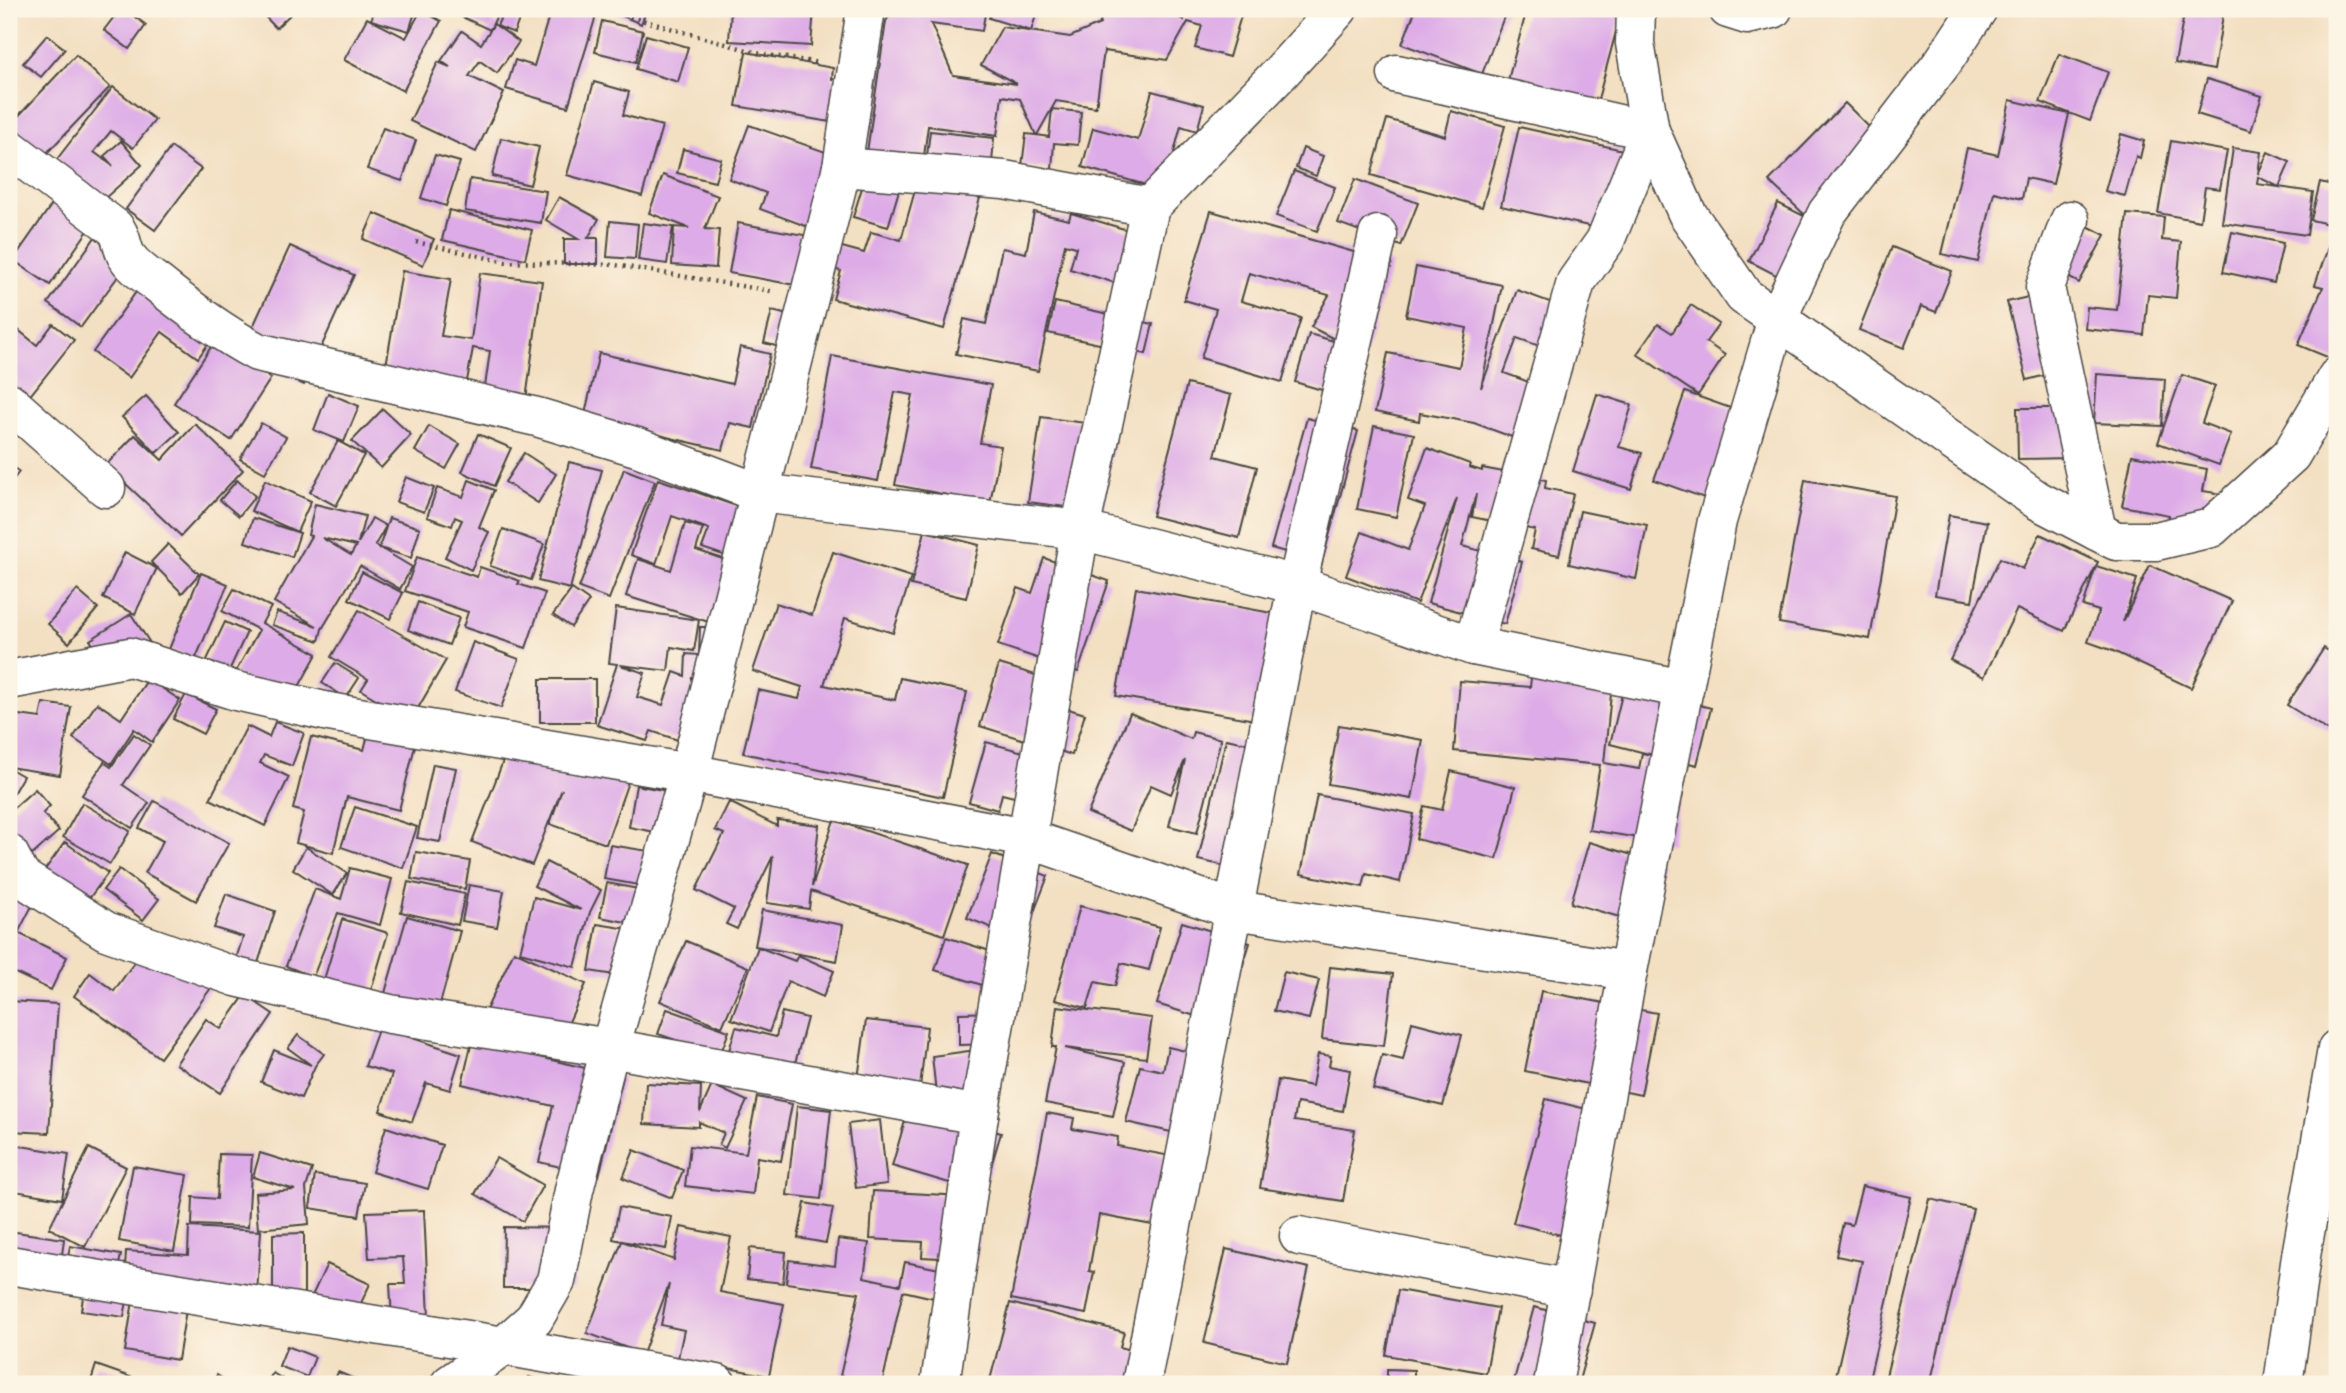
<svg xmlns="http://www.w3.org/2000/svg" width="2346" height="1393" font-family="Mynerve,sans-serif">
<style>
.building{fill:#ddabe7;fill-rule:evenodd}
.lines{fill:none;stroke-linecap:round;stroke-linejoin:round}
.minor-casing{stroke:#494642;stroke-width:41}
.path{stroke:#494642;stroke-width:4.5;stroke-dasharray:2 5;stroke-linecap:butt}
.minor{stroke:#fff;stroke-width:38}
</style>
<rect width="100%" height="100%" fill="#fcf5e5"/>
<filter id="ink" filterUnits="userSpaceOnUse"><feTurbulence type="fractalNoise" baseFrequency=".0143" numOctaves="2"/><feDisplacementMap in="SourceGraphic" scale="14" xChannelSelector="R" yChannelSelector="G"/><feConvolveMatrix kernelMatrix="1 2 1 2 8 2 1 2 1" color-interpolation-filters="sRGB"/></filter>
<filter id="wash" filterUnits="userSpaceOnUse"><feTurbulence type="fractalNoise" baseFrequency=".00686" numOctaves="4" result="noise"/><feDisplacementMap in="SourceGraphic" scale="28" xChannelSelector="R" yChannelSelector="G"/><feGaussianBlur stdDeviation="1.57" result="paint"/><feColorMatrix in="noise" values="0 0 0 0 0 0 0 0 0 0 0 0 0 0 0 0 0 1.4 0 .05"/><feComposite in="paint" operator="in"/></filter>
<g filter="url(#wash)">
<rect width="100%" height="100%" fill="#f3dfc1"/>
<g id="blocks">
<g class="building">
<polygon points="120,9 124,9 146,25 129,49 104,30"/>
<polygon points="258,9 296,9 276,28"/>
<polygon points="375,9 416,9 409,31 371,20"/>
<polygon points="445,9 500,9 490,30"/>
<polygon points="504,9 523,9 514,33 497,26"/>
<polygon points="551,9 572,9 596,16 568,107 506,89 515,60 534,66"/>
<polygon points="606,9 647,9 641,24"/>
<polygon points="731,9 814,9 811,46 729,41"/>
<polygon points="915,9 986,9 982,31 931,24 953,75 1017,84 981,65 1002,27 1070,37 1100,24 1102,9 1163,9 1184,20 1187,9 1243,9 1229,57 1195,48 1202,26 1188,22 1167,60 1104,51 1096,107 1056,101 1037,135 1049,137 1052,109 1081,112 1078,145 1054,143 1052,169 1022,166 1026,134 1036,135 1020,99 1002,96 997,136 928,126 924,156 866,159 886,21 892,12 912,14"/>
<polygon points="992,9 1038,9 1031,31 989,18"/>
<polygon points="1416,9 1507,9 1482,74 1402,44"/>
<polygon points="1527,9 1622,9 1593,118 1504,95"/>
<polygon points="2185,9 2224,9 2214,70 2175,63"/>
<polygon points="421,10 441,21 403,91 344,60 367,18 406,38"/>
<polygon points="602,21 643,31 636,62 595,52"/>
<polygon points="494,24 519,42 497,73 480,61 469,76 504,93 476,152 410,121 438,62 450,67 441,61 462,31 481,44"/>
<polygon points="47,35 65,49 41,77 23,63"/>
<polygon points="646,35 688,47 678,82 636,69"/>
<polygon points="746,52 833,68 832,79 855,83 848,125 736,106"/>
<polygon points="2059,54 2108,72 2090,121 2040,102"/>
<polygon points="76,55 110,87 43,157 9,126"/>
<polygon points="2207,79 2262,96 2251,131 2197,114"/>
<polygon points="594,82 629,92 623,115 662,126 642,196 567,175"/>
<polygon points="113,87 155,120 133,148 111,131 94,152 113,166 104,156 121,141 142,165 104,199 54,163"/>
<polygon points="1152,91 1204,105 1197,131 1181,126 1164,190 1082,167 1093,128 1138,140"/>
<polygon points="2010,100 2069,114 2053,184 2026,178 2022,199 1994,192 1978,262 1942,254 1967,148 1998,155"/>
<polygon points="1845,103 1896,154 1825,227 1805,290 1749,261 1778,203 1808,218 1769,181"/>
<polygon points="1451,111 1505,126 1482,207 1371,175 1387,119 1445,136"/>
<polygon points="749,125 837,156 811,228 760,209 766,193 729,179"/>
<polygon points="1519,127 1623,150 1606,230 1501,206"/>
<polygon points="383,128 416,140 402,181 367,169"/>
<polygon points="930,131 994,138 992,163 927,156"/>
<polygon points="2121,134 2144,141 2140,158 2136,156 2125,196 2105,191"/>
<polygon points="501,138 539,147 530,185 492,176"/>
<polygon points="2171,141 2227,151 2220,189 2205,187 2200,221 2158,213"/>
<polygon points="171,147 201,169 155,230 126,209"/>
<polygon points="1303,148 1323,156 1316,176 1296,168"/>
<polygon points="2233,148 2261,152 2258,174 2268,152 2290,162 2279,187 2258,177 2257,184 2313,192 2307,235 2222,223"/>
<polygon points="683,149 721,159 715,182 677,173"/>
<polygon points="435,155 460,162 446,206 421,198"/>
<polygon points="1294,171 1335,187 1317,231 1276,216"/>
<polygon points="663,175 718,196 705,229 719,230 716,268 672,265 674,227 689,228 649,213"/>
<polygon points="865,178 900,187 888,227 853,217"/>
<polygon points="470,179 546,191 541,223 465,211"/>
<polygon points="1355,179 1418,203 1401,246 1338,223"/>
<polygon points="918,180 980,198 944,329 833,299 841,271 824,267 831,244 864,253 871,232 901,240"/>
<polygon points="2320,182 2337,186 2337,226 2311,220"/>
<polygon points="57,197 94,222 50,285 13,260"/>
<polygon points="559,197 599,219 588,238 598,238 598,264 564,264 564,239 578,239 546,220"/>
<polygon points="449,210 532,230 525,259 442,240"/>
<polygon points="1211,211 1392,263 1352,399 1295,382 1309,334 1344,344 1311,327 1329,295 1249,273 1241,301 1301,318 1282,382 1201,358 1216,309 1184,300"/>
<polygon points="1034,212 1069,220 1071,213 1154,238 1138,290 1070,269 1076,247 1065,244 1038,371 956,354 964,319 986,324 1002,248 1026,253"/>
<polygon points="374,213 434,239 423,265 363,239"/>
<polygon points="2127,214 2164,217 2162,240 2181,242 2176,298 2148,295 2144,335 2085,329 2087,307 2117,310"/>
<polygon points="610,221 638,224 635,259 607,257"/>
<polygon points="2078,221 2105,235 2079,283 2053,269"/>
<polygon points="643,223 673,227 667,264 638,260"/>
<polygon points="738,223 815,237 806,287 729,273"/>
<polygon points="2335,227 2337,228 2337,361 2298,345 2323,287 2315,285"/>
<polygon points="2232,232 2283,243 2274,283 2223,272"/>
<polygon points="96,236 130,260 81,327 48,303"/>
<polygon points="290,246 354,275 304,385 279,373 251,331"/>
<polygon points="1892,247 1952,271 1936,312 1921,306 1904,348 1859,330"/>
<polygon points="1416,267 1502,285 1481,388 1517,290 1577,312 1562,354 1517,338 1504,373 1559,393 1539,447 1474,423 1420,413 1419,421 1375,412 1388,353 1459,367 1467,328 1406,316"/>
<polygon points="402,271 451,279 441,336 471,340 480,273 542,281 525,407 483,401 490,351 473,348 465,392 384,378"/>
<polygon points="144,281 216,333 198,358 162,332 129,378 93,352"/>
<polygon points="2041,294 2061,371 2027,380 2007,302"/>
<polygon points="1055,302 1153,324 1146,354 1048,333"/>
<polygon points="1691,305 1719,324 1706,342 1725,355 1698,395 1637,354 1658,324 1672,333"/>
<polygon points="772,311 800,318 792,350 764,343"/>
<polygon points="53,324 74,340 28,398 9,383 9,329 12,325 37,345"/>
<polygon points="215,341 271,378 231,440 174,403"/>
<polygon points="740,347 770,354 753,428 730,423 723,450 584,418 599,353 732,384"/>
<polygon points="832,356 991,385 980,443 1001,446 990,503 895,485 913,395 895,392 878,481 811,469"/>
<polygon points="2097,374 2165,379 2162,426 2094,423"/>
<polygon points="2182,375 2215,386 2202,423 2231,434 2219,465 2158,443"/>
<polygon points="1187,384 1231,395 1215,456 1257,467 1239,538 1152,516"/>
<polygon points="1685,392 1756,417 1724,505 1654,480"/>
<polygon points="328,393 359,406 344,442 314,430"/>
<polygon points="1597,394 1632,405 1619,447 1642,453 1631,489 1573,471"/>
<polygon points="146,396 179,432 156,453 122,417"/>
<polygon points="2017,408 2069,408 2069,458 2018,459"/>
<polygon points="383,409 411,435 381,468 352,441"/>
<polygon points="1041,417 1115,427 1103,512 1028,502"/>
<polygon points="1307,418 1358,431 1322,562 1271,548"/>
<polygon points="261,423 286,437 265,473 240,459"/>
<polygon points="195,424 243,470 181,536 106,465 135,435 162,460"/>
<polygon points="429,426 460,444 446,469 415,451"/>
<polygon points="1374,426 1414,434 1396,517 1357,509"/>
<polygon points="478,434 511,448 494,486 462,472"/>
<polygon points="338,441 364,455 336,506 310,492"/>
<polygon points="1427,448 1470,464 1469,467 1482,471 1482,468 1546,480 1545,488 1573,494 1559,555 1531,549 1535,530 1472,517 1476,494 1462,546 1522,562 1505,624 1428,603 1457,498 1417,603 1346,576 1362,532 1408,550 1425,506 1408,500"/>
<polygon points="524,453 556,474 538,503 505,482"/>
<polygon points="2132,455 2207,469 2203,491 2222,494 2213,540 2166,532 2169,515 2122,506"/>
<polygon points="569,462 602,470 570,589 538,581"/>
<polygon points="9,464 19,472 9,485"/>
<polygon points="624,469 655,481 609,599 579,588"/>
<polygon points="406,477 434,488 424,512 396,502"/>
<polygon points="658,479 754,512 738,560 702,548 709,529 672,516 656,564 631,555"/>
<polygon points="237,480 255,496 239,516 220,500"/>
<polygon points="265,480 311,501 297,532 251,511"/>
<polygon points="469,480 494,490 479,527 489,532 471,570 445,557 462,520 455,517 452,526 427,517 437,488 463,497"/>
<polygon points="1805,480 1895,496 1870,639 1779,623"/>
<path d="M315,504L365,516L358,543L372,518L386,526L375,545L379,548L389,518L420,528L411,558L380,548L412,567L400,589L360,566L322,629L319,641L272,625L277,612L317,626L274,602L311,536L308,535ZM322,538L356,546L351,555Z"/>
<polygon points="1580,511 1647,525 1636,579 1569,564"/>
<polygon points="1949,515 1987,522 1972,601 1935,595"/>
<polygon points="253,518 300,533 292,557 245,542"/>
<polygon points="685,523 703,528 696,550 753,569 734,630 626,596 638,559 671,570"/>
<polygon points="503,529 544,544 531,580 490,566"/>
<polygon points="925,531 979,545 966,598 911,585"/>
<polygon points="2040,534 2098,562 2096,566 2137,579 2123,622 2150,565 2232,601 2191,688 2111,650 2088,642 2099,611 2083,606 2096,566 2064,631 2017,609 1984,677 1950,660 2000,558 2023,569"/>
<polygon points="168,544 199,574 182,593 157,568 135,614 103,598 125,552 156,568 151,562"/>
<polygon points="833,552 911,577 893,633 845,618 824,685 895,700 900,678 967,692 943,797 743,753 758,690 799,699 802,687 753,671 776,603 812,615"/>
<polygon points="417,557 477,577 480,567 520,581 518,584 545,593 526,648 463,627 468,612 405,591"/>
<polygon points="1044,558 1109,581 1078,672 998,645 1018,588 1032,593"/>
<polygon points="362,572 403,593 390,619 349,599"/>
<polygon points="201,573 228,584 195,660 169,649"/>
<polygon points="1136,588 1305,619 1285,725 1116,696"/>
<polygon points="234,589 271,607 262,623 317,654 290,703 235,673 259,630 222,611"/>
<polygon points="572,589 589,601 571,627 553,615"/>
<polygon points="77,590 98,608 69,643 48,624"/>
<polygon points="418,602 459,618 449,645 408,630"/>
<polygon points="616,608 699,620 694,651 671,647 668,671 620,665 645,673 637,697 663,705 674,672 685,676 686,654 699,655 700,627 719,627 717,678 691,678 724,688 705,749 651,731 647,741 597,725 617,664 609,663"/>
<polygon points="359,610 446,660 411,720 361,690 368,679 331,657"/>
<polygon points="131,614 152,646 111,672 90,640"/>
<polygon points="225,622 247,632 227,675 205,664"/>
<polygon points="473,642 519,659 501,708 455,692"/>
<polygon points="2324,648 2337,657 2337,736 2287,705"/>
<polygon points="335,663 359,678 346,698 322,683"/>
<polygon points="999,664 1072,686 1065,708 1085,714 1072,755 980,726"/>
<polygon points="1532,669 1612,684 1604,763 1639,769 1642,753 1661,757 1610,744 1624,686 1711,708 1697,765 1685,762 1671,843 1589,830 1600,765 1454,751 1460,681 1530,687"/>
<polygon points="148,679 180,700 152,742 134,729 111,764 73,738 97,703 121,719"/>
<rect x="540" y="679" width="55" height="43"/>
<polygon points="186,694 216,709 203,734 173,719"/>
<polygon points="43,703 71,707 60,775 9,767 11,714 40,718"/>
<polygon points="1130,713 1191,739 1193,732 1221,739 1197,833 1169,826 1185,760 1171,794 1151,785 1131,831 1088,813"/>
<polygon points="275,722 304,733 292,766 264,755 260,763 289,777 265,826 210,799 247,726 269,737"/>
<polygon points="1339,725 1423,740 1412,799 1328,784"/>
<polygon points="369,731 416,742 399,810 347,797 333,853 296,843 304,812 293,809 311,737 364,750"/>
<polygon points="134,734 150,745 123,785 149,803 132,828 82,795 104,762 111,767"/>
<polygon points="1226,739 1271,748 1244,870 1198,860"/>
<polygon points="986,742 1057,761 1046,805 1002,794 998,810 969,802"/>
<polygon points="510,743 628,782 606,844 550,824 562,789 532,865 472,842"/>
<polygon points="433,764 456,768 440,842 417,838"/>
<polygon points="9,768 23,776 11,797 9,796"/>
<polygon points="1451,771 1515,787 1497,859 1416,839 1424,806 1442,810"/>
<polygon points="636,785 683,794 675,836 629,827"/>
<polygon points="35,789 50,806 43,813 59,831 21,865 9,851 9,812"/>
<polygon points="1317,795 1414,814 1400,882 1366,874 1363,887 1301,874"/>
<polygon points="154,801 229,843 196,901 145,873 163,841 139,828"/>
<polygon points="729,802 777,826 777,820 819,825 812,887 834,820 968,865 944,935 811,891 809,909 767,903 773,856 737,929 726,924 734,909 696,890 724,834 715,830"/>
<polygon points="82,803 130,831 110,864 63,837"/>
<polygon points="355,807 417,827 403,868 341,847"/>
<polygon points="65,842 108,873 76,916 34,885"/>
<polygon points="1589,842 1662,864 1644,924 1571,903"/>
<polygon points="610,845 668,854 662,889 604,879"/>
<polygon points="306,847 347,873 333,895 293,869"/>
<polygon points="416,852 470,861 465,889 411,879"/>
<polygon points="992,854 1048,876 1023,940 967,918"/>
<polygon points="546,862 601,890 590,912 575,967 520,952 534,897 581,910 534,886"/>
<polygon points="350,868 392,879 380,925 338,913 313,977 286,966 315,889 341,899"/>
<polygon points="119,869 159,899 143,920 103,890"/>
<polygon points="408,882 465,894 458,925 401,912"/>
<polygon points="607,883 659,893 652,927 600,917"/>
<polygon points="469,885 504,891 497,927 462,921"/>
<polygon points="9,891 33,904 18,933 67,957 51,990 9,970"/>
<polygon points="226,894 275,911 257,966 236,959 243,937 214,928"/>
<polygon points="1080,906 1160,927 1149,970 1121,963 1115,986 1095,982 1087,1008 1055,1000"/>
<polygon points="762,910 843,925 837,961 755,946"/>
<polygon points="407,916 460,931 437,1015 383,1000"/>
<polygon points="342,919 388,933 369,997 323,983"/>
<polygon points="1182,922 1250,943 1224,1025 1157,1004"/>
<polygon points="597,924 648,932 640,979 589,971"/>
<polygon points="946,937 1015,959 1004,992 935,970"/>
<polygon points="686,941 748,967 722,1027 660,1001"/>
<polygon points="148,943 211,988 160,1058 74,996 90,973 114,991"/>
<polygon points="758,947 795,961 798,955 834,971 823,997 788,981 769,1032 731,1019"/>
<polygon points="514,951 586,984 559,1044 486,1010"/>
<polygon points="1330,967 1393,974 1384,1046 1322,1039"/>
<polygon points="1284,972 1319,980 1309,1019 1274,1011"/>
<polygon points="1541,991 1657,1013 1641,1095 1525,1071"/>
<polygon points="245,995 273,1014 220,1093 176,1064 206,1019 221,1029"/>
<polygon points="9,1001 58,1004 49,1133 9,1131 9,1054 12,1020 9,1020"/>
<polygon points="1057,1006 1152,1018 1146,1058 1065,1048 1125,1062 1113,1116 1045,1103 1056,1047 1052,1047"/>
<polygon points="667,1009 729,1031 720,1055 658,1034"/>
<polygon points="782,1012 807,1018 793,1071 728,1054 736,1027 776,1037"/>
<polygon points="997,1012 998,1044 959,1045 959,1013"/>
<polygon points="866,1020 927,1027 920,1087 858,1079"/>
<polygon points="1412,1022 1462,1035 1443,1106 1373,1089 1382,1055 1403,1060"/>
<polygon points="379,1027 461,1054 450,1090 426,1083 412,1122 380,1111 392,1074 365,1066"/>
<polygon points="298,1035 324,1054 315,1066 301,1098 261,1082 274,1050 311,1065 288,1048"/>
<polygon points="472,1041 623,1077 599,1176 539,1162 553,1106 462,1084"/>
<polygon points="1168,1047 1216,1058 1198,1138 1126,1122 1140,1066 1163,1071"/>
<polygon points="991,1048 996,1096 937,1102 932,1056"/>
<polygon points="1318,1054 1331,1056 1329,1066 1350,1070 1343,1111 1297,1103 1294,1121 1355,1130 1343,1201 1260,1188 1278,1080 1312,1086"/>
<polygon points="646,1083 701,1086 700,1112 712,1085 747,1101 725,1148 719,1145 724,1133 699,1122 699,1127 644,1124"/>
<polygon points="757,1097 792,1104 781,1161 757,1157 753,1194 685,1186 690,1146 746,1153"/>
<polygon points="1546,1099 1614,1116 1581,1240 1513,1223"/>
<polygon points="797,1106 831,1110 821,1199 787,1195"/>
<polygon points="909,1107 1001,1133 983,1193 892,1166"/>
<polygon points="1047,1113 1074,1118 1072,1129 1118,1137 1117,1146 1192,1160 1179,1230 1099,1215 1089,1271 1094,1272 1086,1314 1011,1299"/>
<polygon points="880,1120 887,1184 856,1188 848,1124"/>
<polygon points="386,1127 442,1145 428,1189 372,1172"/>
<polygon points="9,1144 69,1154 62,1199 9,1190"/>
<polygon points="89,1148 126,1167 85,1247 49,1228"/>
<polygon points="634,1150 683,1170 672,1198 623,1178"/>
<polygon points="260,1153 312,1169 306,1188 309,1224 258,1229 255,1193 295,1190 253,1177"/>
<polygon points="219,1154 252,1155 248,1227 192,1225 193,1197 217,1199"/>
<polygon points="496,1158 543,1185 523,1221 475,1194"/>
<polygon points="133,1166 188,1175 174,1251 119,1241"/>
<polygon points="315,1175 365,1183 359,1216 310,1208"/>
<polygon points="1862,1186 1911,1197 1868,1384 1834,1384 1862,1261 1836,1256 1843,1223 1852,1225"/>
<polygon points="873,1191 981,1197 977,1260 922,1257 923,1242 870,1239"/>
<polygon points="1930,1199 1973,1209 1930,1384 1884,1384"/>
<polygon points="805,1203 833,1208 826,1243 798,1238"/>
<polygon points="619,1207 672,1217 666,1249 622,1241 674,1260 681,1227 731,1237 720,1292 784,1304 769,1376 678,1358 684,1330 661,1325 669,1284 643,1354 587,1333 622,1241 613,1239"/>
<polygon points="424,1210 429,1317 392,1319 390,1284 405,1284 403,1257 369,1258 366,1212"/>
<polygon points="189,1227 261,1231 257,1294 124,1287 126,1251 188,1255"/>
<polygon points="504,1227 574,1228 574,1288 503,1288"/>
<polygon points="9,1231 64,1239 60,1271 9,1264"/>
<polygon points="304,1233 304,1307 273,1307 273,1234"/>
<polygon points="838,1239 869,1243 864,1277 900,1285 905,1262 954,1272 947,1301 903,1291 882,1384 840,1376 859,1293 786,1283 789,1260 835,1266"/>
<polygon points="70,1246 121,1255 115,1283 65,1273"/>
<polygon points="750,1248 786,1252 783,1283 747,1279"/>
<polygon points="1226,1249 1309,1268 1287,1363 1204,1343"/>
<polygon points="327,1264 370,1284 353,1320 310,1300"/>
<polygon points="85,1283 129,1291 124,1317 81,1311"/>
<polygon points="135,1288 188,1297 178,1360 125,1351"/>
<polygon points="1398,1290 1498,1308 1486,1373 1386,1355"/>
<polygon points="1010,1303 1124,1332 1120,1347 1156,1357 1148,1384 989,1384"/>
<polygon points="1534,1307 1595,1323 1578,1384 1513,1384"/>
<polygon points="287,1346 315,1357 307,1377 279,1366"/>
<polygon points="96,1365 150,1384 90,1384"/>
<polygon points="1387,1369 1414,1370 1414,1384 1387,1384"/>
<polygon points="338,1372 366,1384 333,1384"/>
<polygon points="273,1373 290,1384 266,1384"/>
<polygon points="217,1375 230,1384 211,1384"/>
<polygon points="529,1377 551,1384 527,1384"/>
</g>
</g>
</g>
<g filter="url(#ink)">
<use href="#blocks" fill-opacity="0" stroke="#494642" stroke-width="2"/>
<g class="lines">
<g class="minor-casing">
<g id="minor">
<polyline points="1636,9 1635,43 1650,131 1687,213 1744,296 2037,500 2116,541 2156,541 2211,528 2291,455 2337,377"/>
<polyline points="1728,9 1747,15 1773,9"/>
<polyline points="1397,74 1650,131 1605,241 1576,282 1473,646"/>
<path d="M9,148L115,228C123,237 121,249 128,258C135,268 147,276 157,283C189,309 220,332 257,352L537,417L637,447L759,493L1080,530L1297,585L1473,646L1684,689"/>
<polyline points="842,167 1004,180 1150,207"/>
<polyline points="2070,220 2045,287 2097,531"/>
<polyline points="9,402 106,488"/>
<polyline points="9,680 130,657 236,691 329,712 689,773 1026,838 1235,910 1628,971"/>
<polyline points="9,854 21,877 106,931 236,977 390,1014 610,1048 979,1115"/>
<polyline points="1299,1236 1571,1289"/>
<polyline points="9,1265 504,1346 717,1384"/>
<polyline points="450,1384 504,1346 534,1319 556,1281 574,1190 610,1048 689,773 842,167 866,9"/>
<polyline points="940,1384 979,1115 1080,530 1150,207 1281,72 1338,9"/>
<polyline points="1141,1384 1297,585 1378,235"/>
<polyline points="1553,1384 1628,971 1717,521 1777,319 1827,213 1943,62 1978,9"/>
<polyline points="2283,1384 2301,1256 2337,1049"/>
</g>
</g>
<g class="path">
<polyline points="603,9 761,54 819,63"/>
<polyline points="416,242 506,262 615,265 771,291"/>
</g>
<use href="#minor" class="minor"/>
</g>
</g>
<rect width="2346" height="1393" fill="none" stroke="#fcf5e5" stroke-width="35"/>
</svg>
